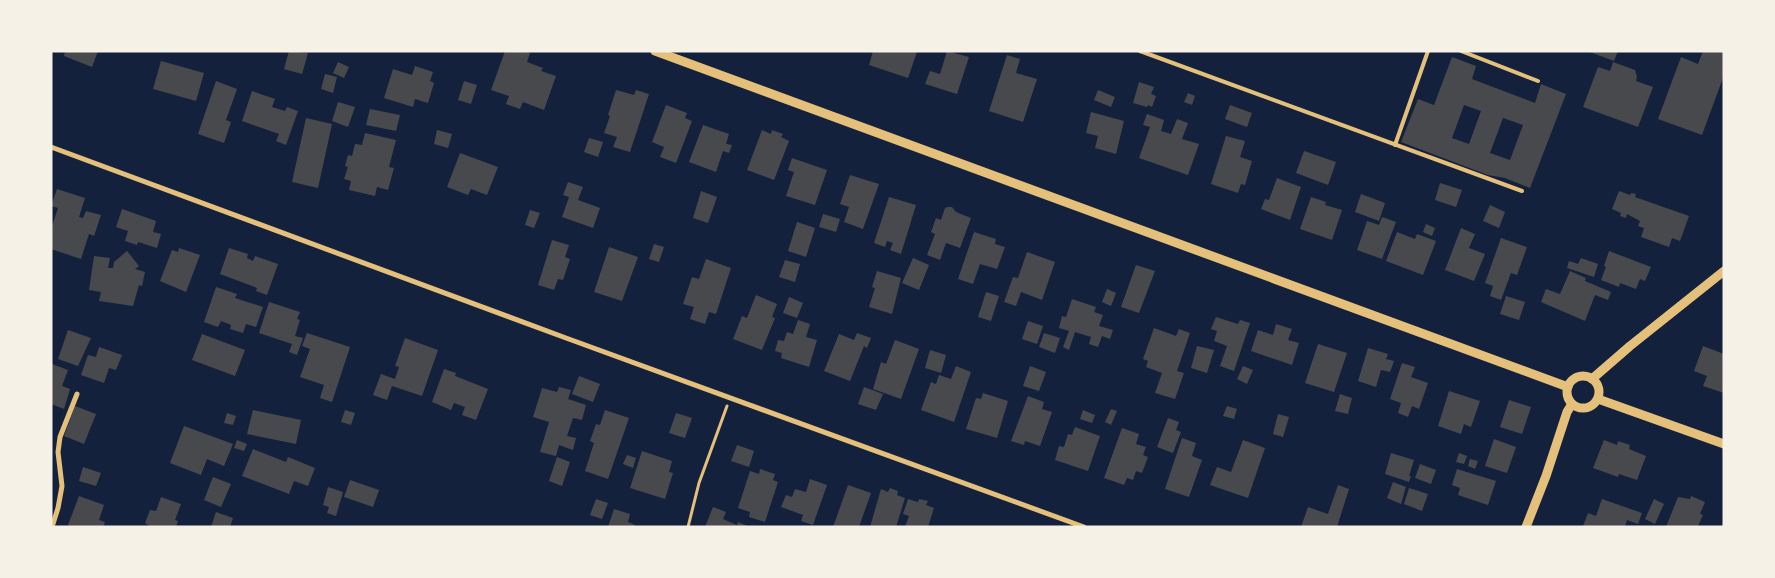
<svg xmlns="http://www.w3.org/2000/svg" width="1775" height="578" font-family="Helvetica,sans-serif">
<style>
.building{fill:#48494c;fill-rule:evenodd}
.lines{fill:none;stroke-linecap:round;stroke-linejoin:round}
.path{stroke:#e5c07b;stroke-width:3}
.service{stroke:#e5c07b;stroke-width:4}
.minor{stroke:#e5c07b;stroke-width:5}
.tertiary{stroke:#e5c07b;stroke-width:9}
</style>
<rect width="100%" height="100%" fill="#14213d"/>
<g class="building">
<polygon points="65,51 98,51 92,67 64,56"/>
<polygon points="289,51 308,53 302,74 284,69"/>
<polygon points="505,51 525,51 530,53 527,62 543,68 541,71 556,76 544,110 523,102 520,109 506,104 509,96 491,90"/>
<polygon points="873,51 917,52 908,78 869,65"/>
<polygon points="947,51 969,57 957,94 925,84 930,71 940,74"/>
<polygon points="1587,51 1618,51 1614,61"/>
<polygon points="1703,51 1724,51 1724,75 1702,135 1658,119 1681,57 1698,64"/>
<polygon points="1007,55 1020,59 1016,73 1037,79 1023,122 989,111"/>
<path d="M1452,57L1476,66L1472,79L1535,103L1541,84L1566,94L1530,188L1505,178L1488,175L1401,142L1418,99L1434,105ZM1464,105L1481,111L1469,144L1452,138ZM1503,118L1523,125L1510,160L1490,153Z"/>
<polygon points="161,61 204,73 196,101 153,89"/>
<polygon points="338,62 349,67 344,78 333,73"/>
<polygon points="1613,62 1635,70 1637,77 1636,81 1653,87 1638,127 1583,107 1598,67 1610,71"/>
<polygon points="415,66 433,72 430,81 434,83 428,103 415,99 413,107 384,98 393,69 412,75"/>
<polygon points="325,74 337,77 333,93 321,89"/>
<polygon points="216,81 237,89 226,120 231,122 224,143 198,134"/>
<polygon points="464,81 477,85 471,104 458,100"/>
<polygon points="1139,82 1154,87 1151,94 1156,96 1152,107 1148,105 1147,107 1133,103"/>
<polygon points="616,90 634,95 636,90 649,94 630,152 613,147 617,137 604,133 610,116 608,115"/>
<polygon points="1098,90 1115,97 1111,107 1094,100"/>
<polygon points="252,91 275,99 272,107 285,111 287,107 298,111 286,145 276,141 279,134 242,121"/>
<polygon points="1188,93 1195,96 1192,105 1184,102"/>
<polygon points="338,102 355,107 348,127 332,121"/>
<polygon points="666,105 687,113 685,118 692,121 676,163 660,157 664,147 652,142"/>
<polygon points="1230,105 1252,113 1247,127 1225,119"/>
<polygon points="370,109 400,115 396,131 366,125"/>
<polygon points="1091,112 1124,121 1116,154 1095,148 1098,136 1086,133"/>
<polygon points="1147,114 1164,120 1161,131 1171,134 1177,119 1188,123 1182,139 1199,144 1188,175 1139,158 1150,127 1143,125"/>
<polygon points="306,118 332,124 318,188 292,182"/>
<polygon points="703,125 729,134 726,144 732,145 729,153 723,151 716,172 689,162"/>
<polygon points="437,130 452,134 448,148 434,144"/>
<polygon points="762,130 771,134 772,130 783,134 781,137 789,141 774,180 747,170"/>
<polygon points="365,133 396,140 389,167 394,168 388,190 377,187 375,196 349,190 351,181 344,179 348,167 345,166 348,155 352,156 355,144 362,145"/>
<polygon points="1226,136 1245,141 1240,157 1252,161 1245,185 1241,184 1238,193 1211,184"/>
<polygon points="589,138 603,142 598,157 584,152"/>
<polygon points="1304,151 1336,162 1328,185 1296,173"/>
<polygon points="460,153 498,167 487,195 471,189 468,195 447,187"/>
<polygon points="792,158 827,170 815,205 786,196 794,172 788,170"/>
<polygon points="850,175 879,184 863,229 844,222 849,207 840,204"/>
<polygon points="1277,178 1301,187 1290,220 1261,209 1265,199 1269,200"/>
<polygon points="568,182 583,187 578,200 600,208 593,228 562,217 569,197 563,195"/>
<polygon points="1440,183 1462,190 1456,207 1435,200"/>
<polygon points="57,189 85,198 79,217 83,218 86,211 101,215 94,236 89,234 81,259 51,249 51,229 58,208 51,206"/>
<polygon points="701,191 717,197 708,223 693,218"/>
<polygon points="1619,191 1630,195 1631,193 1636,194 1635,197 1689,216 1680,241 1672,238 1669,247 1641,237 1644,228 1638,226 1640,221 1627,214 1626,218 1620,216 1621,213 1612,209"/>
<polygon points="1361,194 1385,203 1379,221 1355,212"/>
<polygon points="889,197 916,205 901,254 890,250 893,243 887,241 885,247 874,243"/>
<polygon points="1311,197 1326,202 1325,205 1342,210 1332,240 1300,229"/>
<polygon points="1490,205 1505,212 1499,228 1483,221"/>
<polygon points="948,207 952,207 956,212 971,218 960,248 946,243 940,260 927,255 935,234 931,232 936,218 941,220 945,208"/>
<polygon points="122,209 156,221 153,232 161,234 157,248 138,242 137,245 125,241 128,231 116,227"/>
<polygon points="530,210 540,213 534,228 525,225"/>
<polygon points="823,214 840,219 836,232 819,227"/>
<polygon points="1382,217 1396,222 1382,259 1357,250 1367,221 1379,225"/>
<polygon points="797,222 815,228 806,257 788,251"/>
<polygon points="1426,224 1435,228 1432,236 1423,232"/>
<polygon points="1461,228 1475,234 1469,248 1485,254 1474,281 1445,270"/>
<polygon points="974,232 996,239 995,244 1005,247 997,269 980,264 973,284 958,279"/>
<polygon points="1397,232 1415,239 1417,234 1436,241 1423,275 1386,261"/>
<polygon points="1501,238 1527,247 1517,275 1511,273 1501,300 1490,296 1493,286 1485,283"/>
<polygon points="552,240 569,245 565,257 570,259 563,280 558,279 554,290 538,285"/>
<polygon points="654,244 664,247 659,262 649,259"/>
<polygon points="609,247 638,257 622,301 594,292"/>
<polygon points="179,248 200,255 186,292 160,281 172,250 178,252"/>
<polygon points="229,248 248,254 247,258 253,261 255,256 278,264 267,295 256,291 257,288 220,274"/>
<polygon points="127,251 139,266 135,269 145,272 142,286 139,285 133,306 99,301 101,292 89,290 94,256 110,258 108,268 113,268 114,262"/>
<polygon points="1609,251 1651,267 1645,281 1640,279 1636,289 1620,283 1619,287 1601,280 1606,267 1604,266"/>
<polygon points="1027,252 1055,262 1042,300 1021,292 1016,306 1004,302 1013,277 1018,278"/>
<polygon points="913,258 929,265 919,290 902,283"/>
<polygon points="1581,258 1598,264 1594,277 1567,268 1569,261 1578,264"/>
<polygon points="706,259 731,268 716,314 709,312 705,324 690,319 694,307 683,304 692,277 699,279"/>
<polygon points="785,260 800,264 795,282 779,277"/>
<polygon points="1136,265 1155,271 1139,313 1121,307"/>
<polygon points="877,271 901,278 892,314 869,307 875,288 872,287"/>
<polygon points="1570,271 1586,278 1585,281 1611,292 1608,300 1595,295 1585,321 1541,302 1546,289 1560,294"/>
<polygon points="216,287 237,294 235,298 263,307 256,327 246,324 243,333 230,329 231,325 221,321 218,327 204,322"/>
<polygon points="1107,289 1116,293 1111,306 1102,302"/>
<polygon points="986,292 999,296 991,321 978,317"/>
<polygon points="756,295 777,304 772,317 775,318 762,350 733,339 742,316 747,318"/>
<polygon points="1506,296 1525,302 1519,320 1500,314"/>
<polygon points="789,297 803,303 797,318 783,313"/>
<polygon points="1072,299 1096,307 1094,312 1103,315 1099,326 1113,330 1110,339 1102,336 1098,347 1089,344 1091,337 1075,332 1069,350 1063,347 1069,331 1059,328 1062,316 1066,317"/>
<polygon points="269,302 300,312 297,319 300,320 295,336 303,338 297,355 289,352 292,344 259,333"/>
<polygon points="1216,317 1238,324 1240,320 1250,323 1234,371 1220,366 1227,346 1214,341 1217,331 1211,329"/>
<polygon points="798,320 810,324 806,337 817,340 809,367 781,358 782,353 775,351 778,340 784,341 787,332 793,334"/>
<polygon points="1028,321 1043,326 1037,344 1022,339"/>
<polygon points="1276,324 1292,329 1288,340 1299,343 1292,365 1251,351 1258,330 1273,335"/>
<polygon points="1154,328 1176,336 1179,329 1190,333 1177,371 1184,373 1175,399 1155,393 1162,373 1146,367 1148,361 1143,359"/>
<polygon points="68,330 91,338 78,366 58,359"/>
<polygon points="307,333 350,347 332,402 320,398 324,385 300,377 310,349 302,346"/>
<polygon points="857,333 871,338 867,348 864,346 850,381 824,371 839,334 854,340"/>
<polygon points="1044,333 1060,338 1055,353 1039,347"/>
<polygon points="202,334 245,350 235,376 192,360"/>
<polygon points="405,338 438,350 422,396 392,386 387,400 373,395 381,374 395,379 399,367 395,366"/>
<polygon points="895,340 919,349 901,399 873,389 881,362 886,364"/>
<polygon points="1318,344 1347,353 1334,392 1305,383"/>
<polygon points="1197,346 1214,350 1207,373 1191,368"/>
<polygon points="1703,346 1724,354 1724,393 1703,386 1707,376 1694,371"/>
<polygon points="99,347 122,355 116,370 109,368 104,383 81,375 88,355 96,357"/>
<polygon points="1368,348 1388,354 1386,359 1394,361 1390,372 1381,370 1376,387 1358,381"/>
<polygon points="930,350 946,355 941,373 925,368"/>
<polygon points="1402,363 1415,367 1411,377 1428,383 1419,409 1412,406 1408,417 1398,413 1401,403 1390,399"/>
<polygon points="52,364 68,370 62,386 70,389 64,409 51,404"/>
<polygon points="956,366 971,372 954,422 921,410 931,382 936,384 939,375 951,379"/>
<polygon points="1030,366 1046,372 1039,391 1023,386"/>
<polygon points="1243,366 1253,370 1247,384 1237,379"/>
<polygon points="444,369 456,373 455,376 488,389 476,420 462,415 465,407 454,403 451,410 432,402"/>
<polygon points="579,376 600,384 593,402 572,394"/>
<polygon points="559,387 571,390 568,399 586,405 582,420 573,418 567,436 576,438 573,450 559,445 556,456 540,452 549,422 533,417 542,388 557,392"/>
<polygon points="864,387 883,394 876,410 858,404"/>
<polygon points="1449,391 1480,401 1471,427 1464,424 1461,434 1438,426"/>
<polygon points="983,393 1008,401 997,438 966,429 976,398 981,399"/>
<polygon points="1340,394 1352,398 1348,414 1335,411"/>
<polygon points="1028,396 1044,402 1042,409 1052,412 1040,446 1025,441 1024,445 1011,441"/>
<polygon points="1509,400 1531,407 1522,434 1500,427"/>
<polygon points="75,406 96,414 84,444 64,436"/>
<polygon points="1227,406 1237,409 1234,419 1223,416"/>
<polygon points="1111,409 1117,411 1111,425 1105,422"/>
<polygon points="253,410 301,420 296,444 247,434"/>
<polygon points="345,410 355,413 351,425 341,422"/>
<polygon points="605,410 629,418 608,479 585,471 594,443 590,441 596,424 600,425"/>
<polygon points="1083,410 1095,415 1092,423 1080,419"/>
<polygon points="227,413 236,416 233,425 224,423"/>
<polygon points="676,413 692,418 685,438 669,433"/>
<polygon points="1278,414 1289,417 1283,437 1273,434"/>
<polygon points="1168,418 1179,422 1176,430 1181,432 1173,453 1157,447"/>
<polygon points="184,426 233,444 224,466 207,459 201,475 170,463"/>
<polygon points="1075,427 1100,436 1088,471 1055,460 1059,446 1064,447 1068,434 1072,435"/>
<polygon points="1122,428 1139,434 1136,444 1146,447 1143,455 1148,457 1142,473 1136,471 1133,480 1127,478 1124,485 1104,478"/>
<polygon points="1182,438 1196,443 1192,456 1202,460 1189,497 1165,489"/>
<polygon points="1494,439 1516,447 1507,473 1485,466"/>
<polygon points="237,440 247,444 244,451 234,448"/>
<polygon points="1243,440 1265,448 1248,498 1210,485 1217,467 1231,472"/>
<polygon points="1604,440 1617,445 1618,441 1630,445 1629,449 1646,456 1637,480 1619,474 1618,477 1593,468"/>
<polygon points="737,445 754,451 749,467 731,461"/>
<polygon points="253,449 286,462 288,457 315,468 308,486 294,481 289,494 242,476"/>
<polygon points="642,451 672,461 669,472 673,473 665,499 630,488"/>
<polygon points="1391,453 1414,460 1409,476 1411,476 1409,482 1385,474"/>
<polygon points="1459,453 1467,456 1464,464 1456,462"/>
<polygon points="627,455 636,458 633,468 623,464"/>
<polygon points="557,457 570,462 562,486 549,481"/>
<polygon points="1470,459 1478,461 1475,469 1468,466"/>
<polygon points="1420,464 1436,470 1431,484 1415,478"/>
<polygon points="83,467 101,473 96,486 79,481"/>
<polygon points="760,469 775,474 773,480 778,482 765,522 749,517 750,512 738,508 750,471 759,474"/>
<polygon points="1457,469 1496,481 1488,505 1458,495 1460,488 1452,485"/>
<polygon points="213,477 231,484 221,507 204,500"/>
<polygon points="810,479 827,485 813,525 801,521 803,515 781,507 786,495 792,497 795,489 806,492"/>
<polygon points="350,480 379,490 373,507 344,497"/>
<polygon points="1393,482 1406,487 1401,504 1387,498"/>
<polygon points="848,485 871,493 859,527 833,527"/>
<polygon points="1338,485 1349,489 1337,527 1301,527 1308,507 1328,514"/>
<polygon points="328,487 343,492 336,516 327,513 329,507 323,505"/>
<polygon points="890,488 898,491 897,495 905,498 896,527 870,527 881,489 888,492"/>
<polygon points="1409,488 1428,494 1422,511 1404,504"/>
<polygon points="79,496 104,505 99,520 105,522 103,527 72,527 68,525"/>
<polygon points="1691,496 1705,502 1700,514 1703,515 1698,526 1666,527 1678,497 1690,499"/>
<polygon points="161,497 181,504 175,520 178,521 176,527 151,527 145,523 150,510 156,511"/>
<polygon points="596,499 608,503 602,519 590,515"/>
<polygon points="908,499 918,502 919,499 928,501 926,505 934,508 928,527 905,527 909,516 903,514"/>
<polygon points="1602,499 1642,513 1638,524 1627,520 1625,527 1583,526 1588,513 1596,516"/>
<polygon points="1654,499 1664,504 1655,524 1645,519"/>
<polygon points="713,507 726,512 723,519 737,525 738,522 750,527 705,527"/>
<polygon points="614,509 630,514 628,522 635,525 634,527 608,527"/>
<polygon points="216,512 233,518 230,527 211,527"/>
</g>
<g class="lines">
<polyline class="path" points="688,527 699,483 727,406"/>
<g class="service">
<polyline points="1140,51 1522,191"/>
<polyline points="1461,51 1538,81"/>
<polyline points="1395,145 1428,51"/>
</g>
<g class="minor">
<polyline points="51,147 566,338 1084,527"/>
<polyline points="52,527 58,508 62,486 58,452 60,437 77,394"/>
</g>
<g class="tertiary">
<polyline points="655,51 1568,387"/>
<circle cx="1583" cy="392" r="16"/>
<polyline points="1592,379 1630,346 1724,271"/>
<polyline points="1598,399 1724,444"/>
<polyline points="1526,527 1546,476 1567,412 1572,404"/>
</g>
</g>
<rect width="1775" height="578" fill="none" stroke="#f6f1e7" stroke-width="105"/>
</svg>
